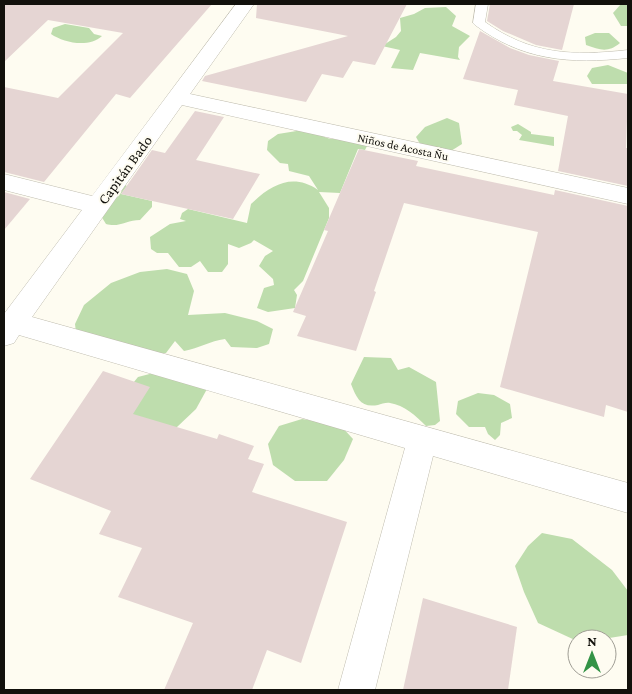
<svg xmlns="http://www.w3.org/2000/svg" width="632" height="694" font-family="'Crimson Pro',serif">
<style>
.green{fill:#beddad}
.building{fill:#e5d5d3}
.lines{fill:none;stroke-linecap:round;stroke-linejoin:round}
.lane-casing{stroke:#bfbcaf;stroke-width:1}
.street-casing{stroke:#bfbcaf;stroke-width:1}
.lane{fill:#fff;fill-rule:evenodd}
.street{fill:#fff;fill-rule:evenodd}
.labels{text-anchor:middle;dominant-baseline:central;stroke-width:4;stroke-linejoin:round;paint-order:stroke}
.far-street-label{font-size:12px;fill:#12110c;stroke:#fefcf1}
.street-label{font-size:15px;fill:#12110c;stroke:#fefcf1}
</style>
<rect width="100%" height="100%" fill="#fefcf1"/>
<g class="green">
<polygon points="621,4 628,4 628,26 621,26 613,13"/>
<polygon points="446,7 456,16 452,26 470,36 459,47 458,57 460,60 420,53 413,70 391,68 400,50 382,46 396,37 401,31 400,18 414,14 425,8"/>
<path d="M65,24L89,28L94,34L102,36C89,48 64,43 51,34L53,28Z"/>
<path d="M595,33H609L620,43C608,53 600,50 586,45L585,37Z"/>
<polygon points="608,65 628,73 628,84 592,84 587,76 592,68"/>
<polygon points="447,118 459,123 462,144 443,156 424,151 416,137 425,127"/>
<polygon points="518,124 531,132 531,134 554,137 554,146 519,140 522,135 517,131 513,131 511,127"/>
<path d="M309,129C316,132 324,138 332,139C345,140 357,135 367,146L365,150L358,149L340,193L319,192L329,208V218L303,281L294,290L297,295L295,308L268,312L257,308L264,288L274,285L273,279L259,266L265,256L273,251L254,240L251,243L239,248L228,244V264L222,272H208L200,261L191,267H179L168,253H157L151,249L150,237L170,224L186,221L180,219L182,213L188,209L247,223L251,204C272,184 293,173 318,190L309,176L289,171L288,164L280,163L267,150L268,141L278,134Z"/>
<path d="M121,183L127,186L121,194L152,201V207L140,220C127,220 119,228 106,224L101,216Z"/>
<path d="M167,269L187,274L194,291L188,315L225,313L257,321L273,329L269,344L257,348L231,347L225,339C210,341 199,348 184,351L175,341L166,353H152L77,341L75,324L84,305L111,283L140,272Z"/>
<path d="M364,357L391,358L398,370L409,367L436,382L440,421L435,425L426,426C416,416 404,405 390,403C387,402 381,404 378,405C361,408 357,399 351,384Z"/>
<polygon points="161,371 207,389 196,409 177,427 146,427 128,412 125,393 138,377"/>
<polygon points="478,393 494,395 510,404 512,418 501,423 500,435 495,440 488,434 485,427 469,427 456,414 458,401"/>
<polygon points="302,419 340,425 353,439 344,460 327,481 295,481 273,465 268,444 279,426"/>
<polygon points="542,533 572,539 612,570 628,591 628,635 603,639 577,639 577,641 538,623 524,592 515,566 528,546"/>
</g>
<g class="building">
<polygon points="4,4 212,4 130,98 116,94 44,182 4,172 4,87 58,98 123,33 48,20 4,62"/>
<polygon points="257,4 407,4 375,65 353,61 343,78 322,74 306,102 202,81 205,76 348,36 256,18"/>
<polygon points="490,4 574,4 562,50 536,45 503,31 487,21"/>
<polygon points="480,31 510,48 529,55 559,61 553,81 628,94 626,148 628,148 628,186 558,171 568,116 514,105 518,90 463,79"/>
<polygon points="195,111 224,117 196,160 260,174 233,219 121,194 152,150 165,153"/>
<polygon points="359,149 418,161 416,166 554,195 555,190 628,206 628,412 606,405 604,417 500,387 538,232 404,203 374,291 376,292 356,351 297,336 306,316 293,312 328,231 324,230"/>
<polygon points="4,192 30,199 4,230"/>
<polygon points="103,371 150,387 133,414 217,439 219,434 254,446 248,459 264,464 252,492 347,522 301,663 267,650 252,690 164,690 193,623 118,597 142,548 99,534 111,511 30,479"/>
<polygon points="423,598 517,627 508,690 403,690"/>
</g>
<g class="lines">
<g class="lane-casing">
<path id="lane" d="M476,4H488L485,22C531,55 573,56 628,50V58C570,64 523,61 475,25L473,23Z"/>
</g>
<g class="street-casing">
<polygon id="street" points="236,4 254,4 190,94 628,188 628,204 182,105 32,317 628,483 628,513 433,456 375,690 338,690 405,448 19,335 14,343 4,346 4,314 82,210 4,190 4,174 92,196"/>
</g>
<use href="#lane" class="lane"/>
<use href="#street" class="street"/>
</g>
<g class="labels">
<g class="far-street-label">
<text transform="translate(403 147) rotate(12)">Niños de Acosta Ñu</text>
</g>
<g class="street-label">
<text transform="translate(125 170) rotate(-54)">Capitán Bado</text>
</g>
</g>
<rect width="632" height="694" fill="none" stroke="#12110c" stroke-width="10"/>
<g transform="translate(592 654)"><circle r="24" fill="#fefcf1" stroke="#a09e95"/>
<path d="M0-4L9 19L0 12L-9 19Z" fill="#339346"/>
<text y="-8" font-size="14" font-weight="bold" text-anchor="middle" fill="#12110c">N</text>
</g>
</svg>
